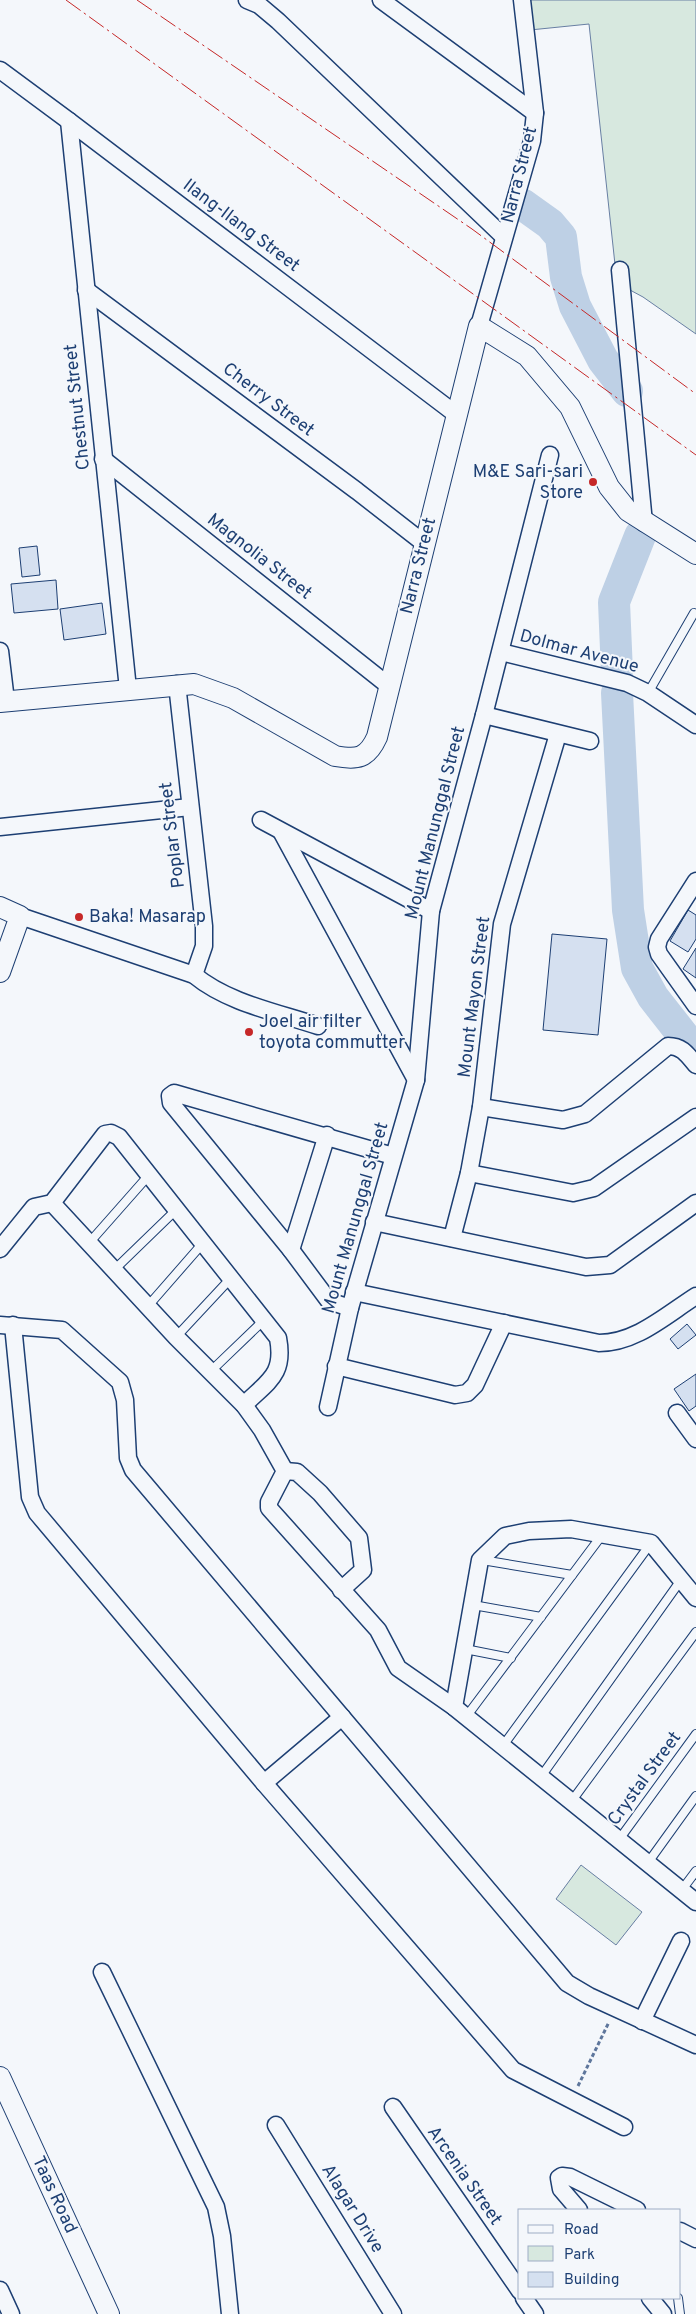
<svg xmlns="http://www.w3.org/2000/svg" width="696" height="2314" font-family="Overpass,sans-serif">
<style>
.green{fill:#d7e8df;stroke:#687fa3}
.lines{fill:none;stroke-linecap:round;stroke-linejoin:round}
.river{stroke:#bed0e5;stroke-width:32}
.building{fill:#d5e0f0;stroke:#1d3f73}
.service-casing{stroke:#1d3f73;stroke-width:10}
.minor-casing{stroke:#1d3f73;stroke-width:19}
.tertiary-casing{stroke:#1d3f73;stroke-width:22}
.path{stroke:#5e769c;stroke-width:3;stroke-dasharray:4 2.5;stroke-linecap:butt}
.service{stroke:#f4f7fb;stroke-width:8}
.minor{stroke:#f4f7fb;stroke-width:16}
.tertiary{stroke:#f4f7fb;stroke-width:20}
.power{stroke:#c62828;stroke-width:1;stroke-dasharray:18 4 2.5 4;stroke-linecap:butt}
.poi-dot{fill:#c62828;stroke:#f4f7fb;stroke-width:2}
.labels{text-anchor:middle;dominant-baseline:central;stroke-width:4;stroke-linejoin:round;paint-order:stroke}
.street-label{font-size:18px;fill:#1d3f73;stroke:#f4f7fb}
.poi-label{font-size:18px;fill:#1d3f73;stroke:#f4f7fb;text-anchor:start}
</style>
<rect width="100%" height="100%" fill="#f4f7fb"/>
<g class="green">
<polygon points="527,0 696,0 696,334 643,297 617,283 589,24 530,30"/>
<polygon points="581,1865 642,1912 616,1945 556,1899"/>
</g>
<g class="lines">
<g class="river">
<polyline points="522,204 550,224 561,237 566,277 575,306 603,360 627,391"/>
<polyline points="617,673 614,602 640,536"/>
<polyline points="617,693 628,910 637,968 653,997 696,1052"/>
</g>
</g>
<g class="building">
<polygon points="37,546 40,575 22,577 19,548"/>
<polygon points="56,580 58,609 14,613 11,584"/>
<polygon points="102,603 106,634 64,640 60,609"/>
<polygon points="688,910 696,915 696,939 688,952 670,941"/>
<polygon points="552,934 607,939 598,1035 543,1030"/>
<polygon points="696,948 696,978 683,969"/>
<polygon points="687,1324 696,1335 678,1349 670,1339"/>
<polygon points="696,1374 696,1406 689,1411 674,1389"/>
</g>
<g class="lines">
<g class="service-casing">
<g id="service">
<polyline points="648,693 694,613"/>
<polyline points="89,1243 149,1175"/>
<polyline points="114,1270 177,1209"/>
<polyline points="148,1306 203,1243"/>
<polyline points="176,1337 231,1278"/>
<polyline points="211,1371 264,1320"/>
<polyline points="482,1560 572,1575"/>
<polyline points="473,1605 541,1617"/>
<polyline points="465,1649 511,1658"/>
<polyline points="466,1717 602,1535"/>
<polyline points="502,1747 651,1543"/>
<polyline points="540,1778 681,1580"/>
<polyline points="571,1802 696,1632"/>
<polyline points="618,1841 696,1734"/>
<polyline points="647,1864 696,1796"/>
<polyline points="681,1891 696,1871"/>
<polyline points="678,2298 680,2314"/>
</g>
</g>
<g class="minor-casing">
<g id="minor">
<polyline points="247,0 259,5 278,21 504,237"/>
<polyline points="381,0 535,113"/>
<polyline points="0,70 69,121 457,415"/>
<polyline points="69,121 128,689"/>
<polyline points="620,270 644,523"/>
<polyline points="86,290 357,491 425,544"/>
<polyline points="479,326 532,141 535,113 522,0"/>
<polyline points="103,459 389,686"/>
<polyline points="0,651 6,701"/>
<polyline points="501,652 627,683 648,693 696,725"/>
<polyline points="177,684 204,926 204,946 194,975"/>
<polyline points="484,715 590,741"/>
<polyline points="261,820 431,911"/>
<polyline points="0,827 190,807"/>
<polyline points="282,833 416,1080"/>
<polyline points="696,881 659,939 657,947 659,954 696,1006"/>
<path d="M20,916L194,975C228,1003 276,1012 318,1026"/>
<path d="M481,1107L563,1120L585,1114L668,1046C682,1046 687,1054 696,1065"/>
<polyline points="469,1173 573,1193 594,1188 696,1117"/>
<polyline points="52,1203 176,1337 244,1405 262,1430 285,1471 269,1502 269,1508 378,1630 398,1668 454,1707 696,1902"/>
<polyline points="374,1222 586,1267 610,1265 696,1203"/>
<polyline points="452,1238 469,1173 481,1107 502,924 558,734"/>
<path d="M0,1249L34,1207L52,1203L105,1134L111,1133L119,1137L278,1338C285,1375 268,1381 244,1405"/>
<polyline points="291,1250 327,1135"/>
<path d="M354,1292L599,1343C636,1343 666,1315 696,1296"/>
<polyline points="350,1308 329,1301 291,1250 171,1103 170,1096 174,1093 393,1156"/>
<polyline points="0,1325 62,1330 120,1382 125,1400 128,1458 133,1470 567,1983 589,1996 696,2045"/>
<polyline points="13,1325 30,1497 37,1513 264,1783 513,2070 624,2127"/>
<polyline points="336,1366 455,1395 467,1393 475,1385 504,1323"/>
<polyline points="328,1407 350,1308 416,1080 431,911 484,715 550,455"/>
<polyline points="677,1413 696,1439"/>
<polyline points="285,1471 297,1472 320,1493 359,1538 363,1570 341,1590"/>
<polyline points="454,1707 480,1560 505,1536 529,1531 571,1529 651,1543 696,1598"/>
<polyline points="264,1783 342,1717"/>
<polyline points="102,1972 216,2207 222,2236 230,2314"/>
<polyline points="642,2021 681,1941"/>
<polyline points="393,2107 520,2291"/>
<polyline points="276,2125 393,2314"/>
<polyline points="579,2210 561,2189 559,2178 562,2176 570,2177 637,2210"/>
<polyline points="680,2231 696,2239"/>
<polyline points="0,2290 11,2314"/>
<polyline points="524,2298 535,2314"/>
<polyline points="650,2298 663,2314"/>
</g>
</g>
<g class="tertiary-casing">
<g id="tertiary">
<path d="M0,702L194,684L233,698L335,756C357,760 367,759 377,737L479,326L527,356L570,407L609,487L628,511L696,554"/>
<polyline points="0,907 20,916 0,972"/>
<polyline points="0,2077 109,2314"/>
</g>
</g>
<polyline class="path" points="578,2086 609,2022"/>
<use href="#service" class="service"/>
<use href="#minor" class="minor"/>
<use href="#tertiary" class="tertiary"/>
<g class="power">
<polyline points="66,0 696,455"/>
<polyline points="137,0 472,229 696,394"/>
</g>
</g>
<g class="poi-dot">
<circle cx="593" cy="482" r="5"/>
<circle cx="79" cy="917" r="5"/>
<circle cx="249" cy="1032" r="5"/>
</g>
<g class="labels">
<g class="street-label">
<text transform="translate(520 175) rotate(-76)">Narra Street</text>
<text transform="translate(241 226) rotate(37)">Ilang-Ilang Street</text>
<text transform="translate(268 400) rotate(37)">Cherry Street</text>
<text transform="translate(78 407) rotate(-96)">Chestnut Street</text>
<text transform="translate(259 557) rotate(38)">Magnolia Street</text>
<text transform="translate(419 566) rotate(-76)">Narra Street</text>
<text transform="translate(579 652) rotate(15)">Dolmar Avenue</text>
<text transform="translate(436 823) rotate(-76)">Mount Manunggal Street</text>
<text transform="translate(173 835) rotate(-97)">Poplar Street</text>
<text transform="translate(475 997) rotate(-83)">Mount Mayon Street</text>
<text transform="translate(356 1218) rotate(-74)">Mount Manunggal Street</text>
<text transform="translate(645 1779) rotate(-54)">Crystal Street</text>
<text transform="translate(464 2176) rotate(55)">Arcenia Street</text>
<text transform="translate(54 2195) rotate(65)">Taas Road</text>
<text transform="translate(352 2209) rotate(58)">Alagar Drive</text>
</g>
<g class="poi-label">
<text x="583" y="472" text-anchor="end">M&amp;E Sari-sari<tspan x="583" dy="21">Store</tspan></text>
<text x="89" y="917">Baka! Masarap</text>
<text x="259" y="1022">Joel air filter<tspan x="259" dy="21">toyota commutter</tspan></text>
</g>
</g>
<rect x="518" y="2209" width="162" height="90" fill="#f4f7fb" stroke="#9eadc5"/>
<rect x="528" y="2225" width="25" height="8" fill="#f4f7fb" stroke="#9eadc5"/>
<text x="564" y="2234" font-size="15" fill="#1d3f73">Road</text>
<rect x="528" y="2246" width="25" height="15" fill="#d7e8df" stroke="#9eadc5"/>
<text x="564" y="2259" font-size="15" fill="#1d3f73">Park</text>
<rect x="528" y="2272" width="25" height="15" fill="#d5e0f0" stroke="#9eadc5"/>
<text x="564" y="2284" font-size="15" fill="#1d3f73">Building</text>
</svg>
